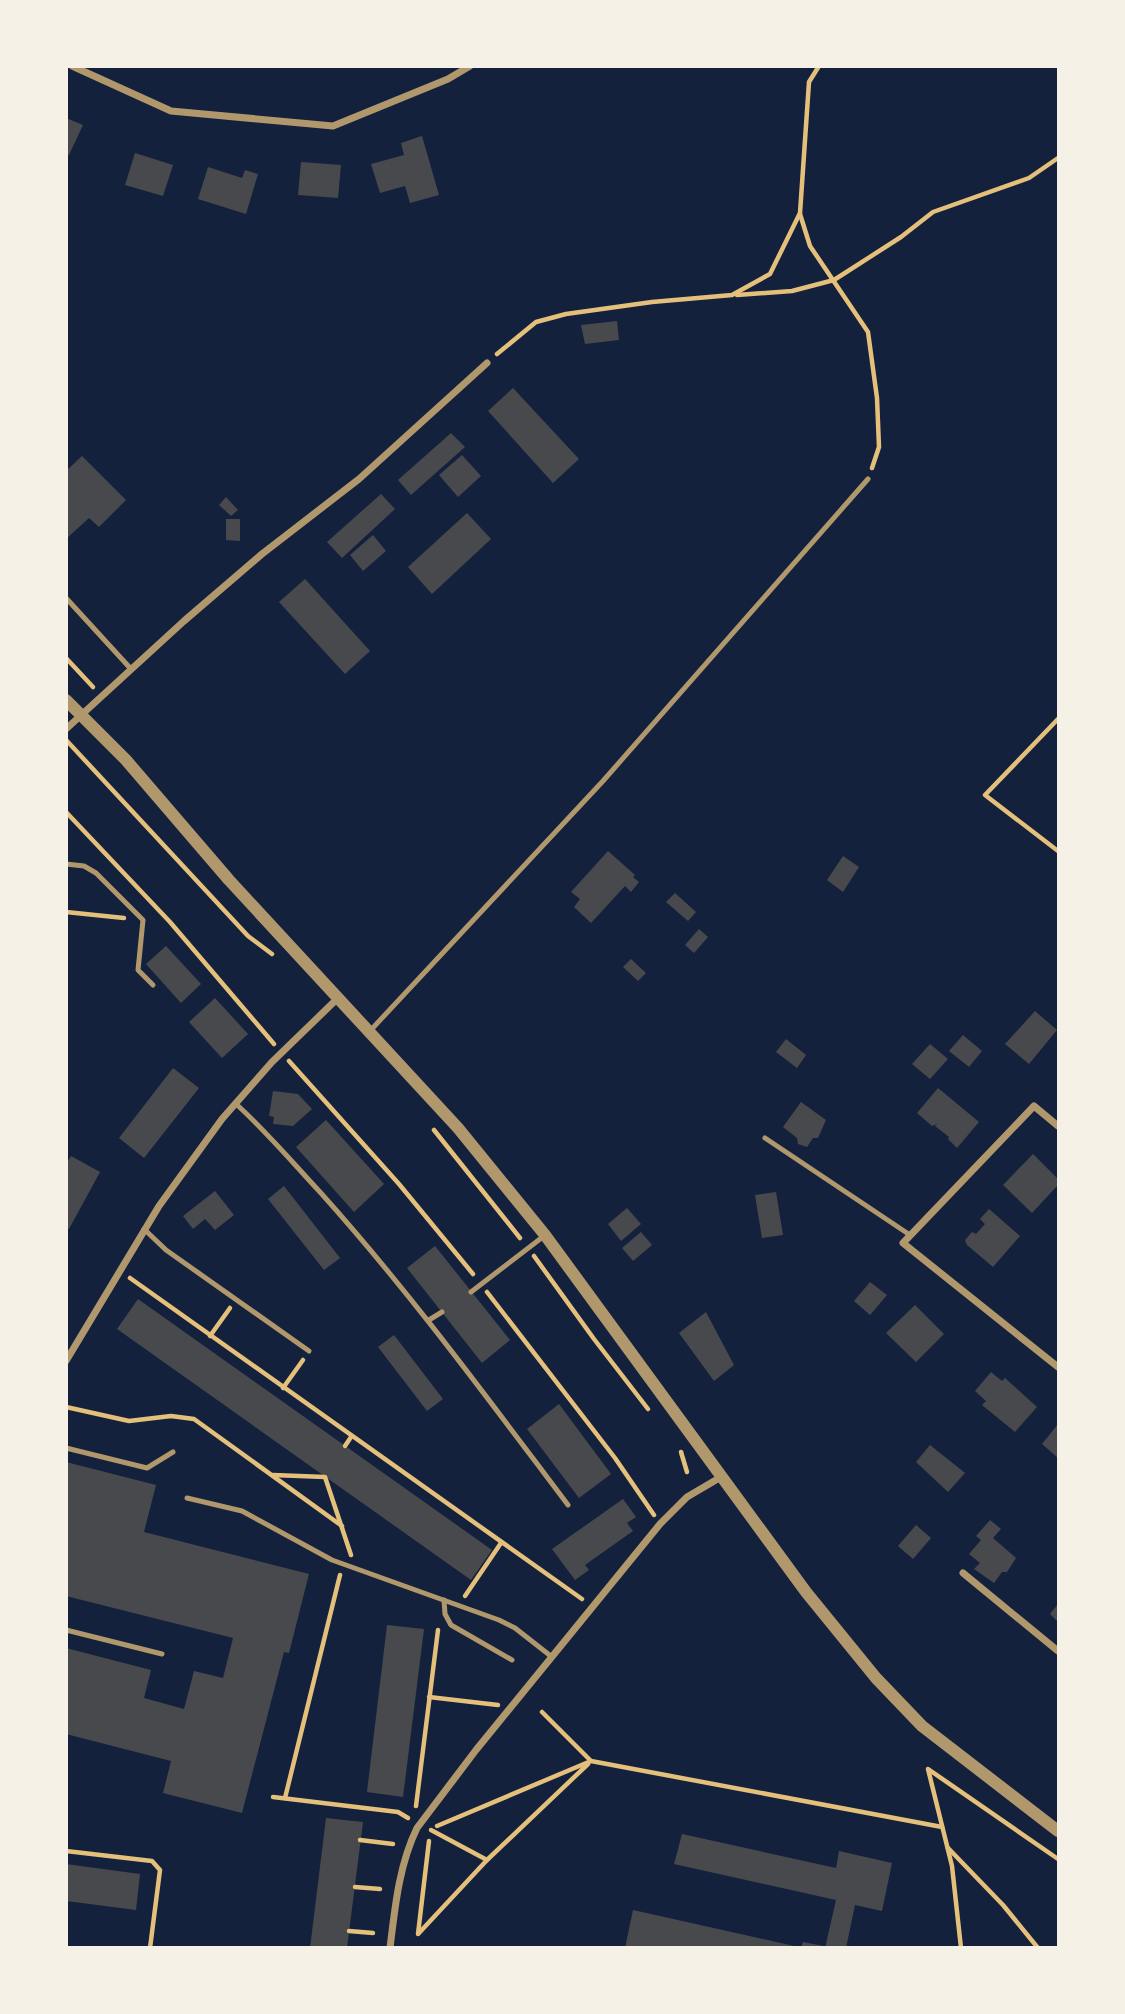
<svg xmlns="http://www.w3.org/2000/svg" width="1125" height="2014" font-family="'Nunito Sans',sans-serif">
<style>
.building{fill:#48494c}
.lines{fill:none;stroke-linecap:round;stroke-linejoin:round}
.path{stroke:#e5c07b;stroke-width:4.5}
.service{stroke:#b1986c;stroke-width:5}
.minor{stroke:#b1986c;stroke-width:7}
.tertiary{stroke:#b1986c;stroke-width:12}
</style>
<rect width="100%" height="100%" fill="#14213d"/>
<g class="building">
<polygon points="66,118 83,125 69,155 66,154"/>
<polygon points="422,136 439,195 410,203 405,186 380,193 371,164 404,155 401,143"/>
<polygon points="135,153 173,165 163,196 125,185"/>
<polygon points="301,162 341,165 338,198 298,195"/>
<polygon points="208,167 242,178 245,170 258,174 246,214 198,199"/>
<polygon points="617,321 619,340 585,344 581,325"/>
<polygon points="513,388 579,459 553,483 488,411"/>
<polygon points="451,433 465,447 411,495 398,480"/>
<polygon points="462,455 481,476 458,497 439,475"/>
<polygon points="82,456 126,500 99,527 89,518 66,539 66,471"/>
<polygon points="381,494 395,509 342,558 327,542"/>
<polygon points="226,497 238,510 231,516 219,505"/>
<polygon points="467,513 491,539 432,594 408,567"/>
<polygon points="226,519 240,519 240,541 226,540"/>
<polygon points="373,535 386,551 363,571 350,555"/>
<polygon points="305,579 370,651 345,674 279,602"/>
<polygon points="608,851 635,875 633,877 639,882 631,892 625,886 591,923 574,907 580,899 571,892"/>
<polygon points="843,856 859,867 843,892 827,880"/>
<polygon points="675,893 696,912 688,921 666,902"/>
<polygon points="699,929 708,937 694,953 685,945"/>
<polygon points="166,946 201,984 181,1003 146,964"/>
<polygon points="631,959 646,973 638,981 623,967"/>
<polygon points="215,998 248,1034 222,1058 189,1022"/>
<polygon points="1035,1011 1057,1030 1029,1064 1005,1044"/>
<polygon points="963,1035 982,1051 969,1067 949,1051"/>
<polygon points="786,1039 806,1055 797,1068 776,1052"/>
<polygon points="930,1044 948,1059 930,1079 912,1064"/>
<polygon points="173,1068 199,1088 144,1158 119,1138"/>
<polygon points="938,1088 979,1122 957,1148 948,1139 949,1137 935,1126 937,1124 932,1126 917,1113"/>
<polygon points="273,1091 298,1094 312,1109 293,1126 273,1124 274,1117 269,1116"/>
<polygon points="801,1102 826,1120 818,1138 813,1138 807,1147 798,1144 797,1138 783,1127"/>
<polygon points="326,1120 384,1184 354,1212 296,1147"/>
<polygon points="1033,1154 1058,1179 1058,1185 1032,1213 1003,1185"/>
<polygon points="71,1156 100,1172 69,1229 66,1228 66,1164"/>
<polygon points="284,1186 340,1258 324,1270 268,1199"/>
<polygon points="215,1191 234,1215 215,1230 205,1219 193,1229 183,1216"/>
<polygon points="776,1192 783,1235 762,1238 755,1195"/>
<polygon points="627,1208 641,1224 621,1241 608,1224"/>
<polygon points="989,1209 1020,1236 993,1267 967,1245 965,1240 972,1232 976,1234 985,1224 980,1219"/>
<polygon points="641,1232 652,1245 633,1261 622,1248"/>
<polygon points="435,1246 510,1340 482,1363 407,1268"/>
<polygon points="870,1282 887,1295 870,1315 854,1301"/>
<polygon points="138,1299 492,1550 471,1580 117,1329"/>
<polygon points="915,1305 944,1334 916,1362 886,1333"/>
<polygon points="706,1312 734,1365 714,1381 679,1333"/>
<polygon points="394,1335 443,1399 427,1411 378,1347"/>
<polygon points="991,1372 1002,1381 1005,1378 1037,1407 1015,1432 982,1405 986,1401 975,1391"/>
<polygon points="559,1404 611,1474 579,1498 527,1429"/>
<polygon points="1058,1424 1058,1458 1042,1444"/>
<polygon points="930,1445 965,1473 948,1492 916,1462"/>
<polygon points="66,1462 156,1485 144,1532 309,1574 289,1653 284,1652 242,1813 163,1793 171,1761 66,1734 66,1648 151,1670 144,1698 184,1709 194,1671 223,1678 233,1638 66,1596"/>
<polygon points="623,1499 636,1517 627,1523 633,1531 585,1565 589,1570 575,1580 552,1549"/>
<polygon points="990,1520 1001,1529 993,1538 1016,1558 1007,1572 1002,1572 994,1583 974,1569 980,1563 969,1554 981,1540 976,1536"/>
<polygon points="916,1525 931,1538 913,1559 898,1546"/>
<polygon points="1058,1604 1058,1622 1050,1614"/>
<polygon points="387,1625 424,1629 403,1797 367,1792"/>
<polygon points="326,1818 363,1822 347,1948 310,1948"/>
<polygon points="682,1834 836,1868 839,1851 892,1863 882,1911 855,1905 846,1948 825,1948 836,1900 674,1864"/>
<polygon points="66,1864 140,1874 136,1910 66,1901"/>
<polygon points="633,1910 794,1946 794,1948 625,1948"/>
<polygon points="803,1942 824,1946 824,1948 801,1948"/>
</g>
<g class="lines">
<g class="path">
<polyline points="800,214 810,246 868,332 877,398 879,447 872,468"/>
<polyline points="737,295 792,291 834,280 901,237 933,212 1029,178 1058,158"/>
<polyline points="497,354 536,322 566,314 652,302 732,295 770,274 800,213 809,82 819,66"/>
<polyline points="66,658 93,687"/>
<polyline points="1058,719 985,795 1058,851"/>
<polyline points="67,741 248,936 272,954"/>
<polyline points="66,812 170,922 274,1044"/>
<polyline points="66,912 124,918"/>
<polyline points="289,1061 399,1184 473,1274"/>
<polyline points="434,1130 520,1238"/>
<polyline points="534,1256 594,1339 648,1409"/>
<polyline points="130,1278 582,1599"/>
<polyline points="487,1292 615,1458 654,1515"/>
<polyline points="210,1336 230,1308"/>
<polyline points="283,1388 303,1360"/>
<polyline points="66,1407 129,1421 171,1416 194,1419 342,1526"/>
<polyline points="345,1446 351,1437"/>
<polyline points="681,1452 687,1472"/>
<polyline points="273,1475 325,1477 351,1555"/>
<polyline points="465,1596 501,1543"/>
<polyline points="429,1697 498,1705"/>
<polyline points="542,1712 591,1761 942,1827"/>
<polyline points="273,1797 398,1812 408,1818"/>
<polyline points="285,1798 340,1575"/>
<polyline points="416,1806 438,1630"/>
<polyline points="437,1826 591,1761"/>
<polyline points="431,1830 487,1860"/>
<polyline points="360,1840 393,1844"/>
<polyline points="948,1848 1003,1905 1038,1948"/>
<polyline points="66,1851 152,1861 160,1870 150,1948"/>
<polyline points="355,1887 380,1889"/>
<polyline points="349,1931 373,1933"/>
<polyline points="419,1933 487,1860 588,1764"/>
<polyline points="418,1934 429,1841"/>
<polyline points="961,1948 952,1866 928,1769 1058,1859"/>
</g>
<g class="service">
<polyline points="66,598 131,669"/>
<polyline points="66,864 84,866 96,873 143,920 138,970 153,985"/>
<polyline points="369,1032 603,781 868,479"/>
<path d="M235,1103C266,1131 292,1162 320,1192C409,1291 488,1399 568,1505"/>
<polyline points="765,1138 910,1235"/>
<polyline points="144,1229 166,1250 309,1351"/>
<polyline points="471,1292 544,1236"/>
<polyline points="429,1320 442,1312"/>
<polyline points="66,1448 147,1468 173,1452"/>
<polyline points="187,1498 242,1511 332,1560 499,1620 515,1628 552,1657"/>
<polyline points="444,1600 445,1614 451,1625 512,1660"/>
<polyline points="66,1630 162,1654"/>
</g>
<g class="minor">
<polyline points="72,66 171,111 333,126 448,79 470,66"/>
<polyline points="66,729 184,621 262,554 359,479 487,363"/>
<polyline points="1058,1126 1034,1106 903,1243 1058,1367"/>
<polyline points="66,1361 159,1206 222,1119 272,1062 338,998"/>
<polyline points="963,1573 1058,1651"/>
<path d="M390,1948C395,1907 399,1865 417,1828L476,1750L660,1524L687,1497L721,1477"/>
</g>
<polyline class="tertiary" points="66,700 126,760 229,880 458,1128 545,1235 806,1592 876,1678 922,1726 1058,1831"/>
</g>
<rect width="1125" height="2014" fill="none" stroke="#f6f1e7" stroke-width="136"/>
</svg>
